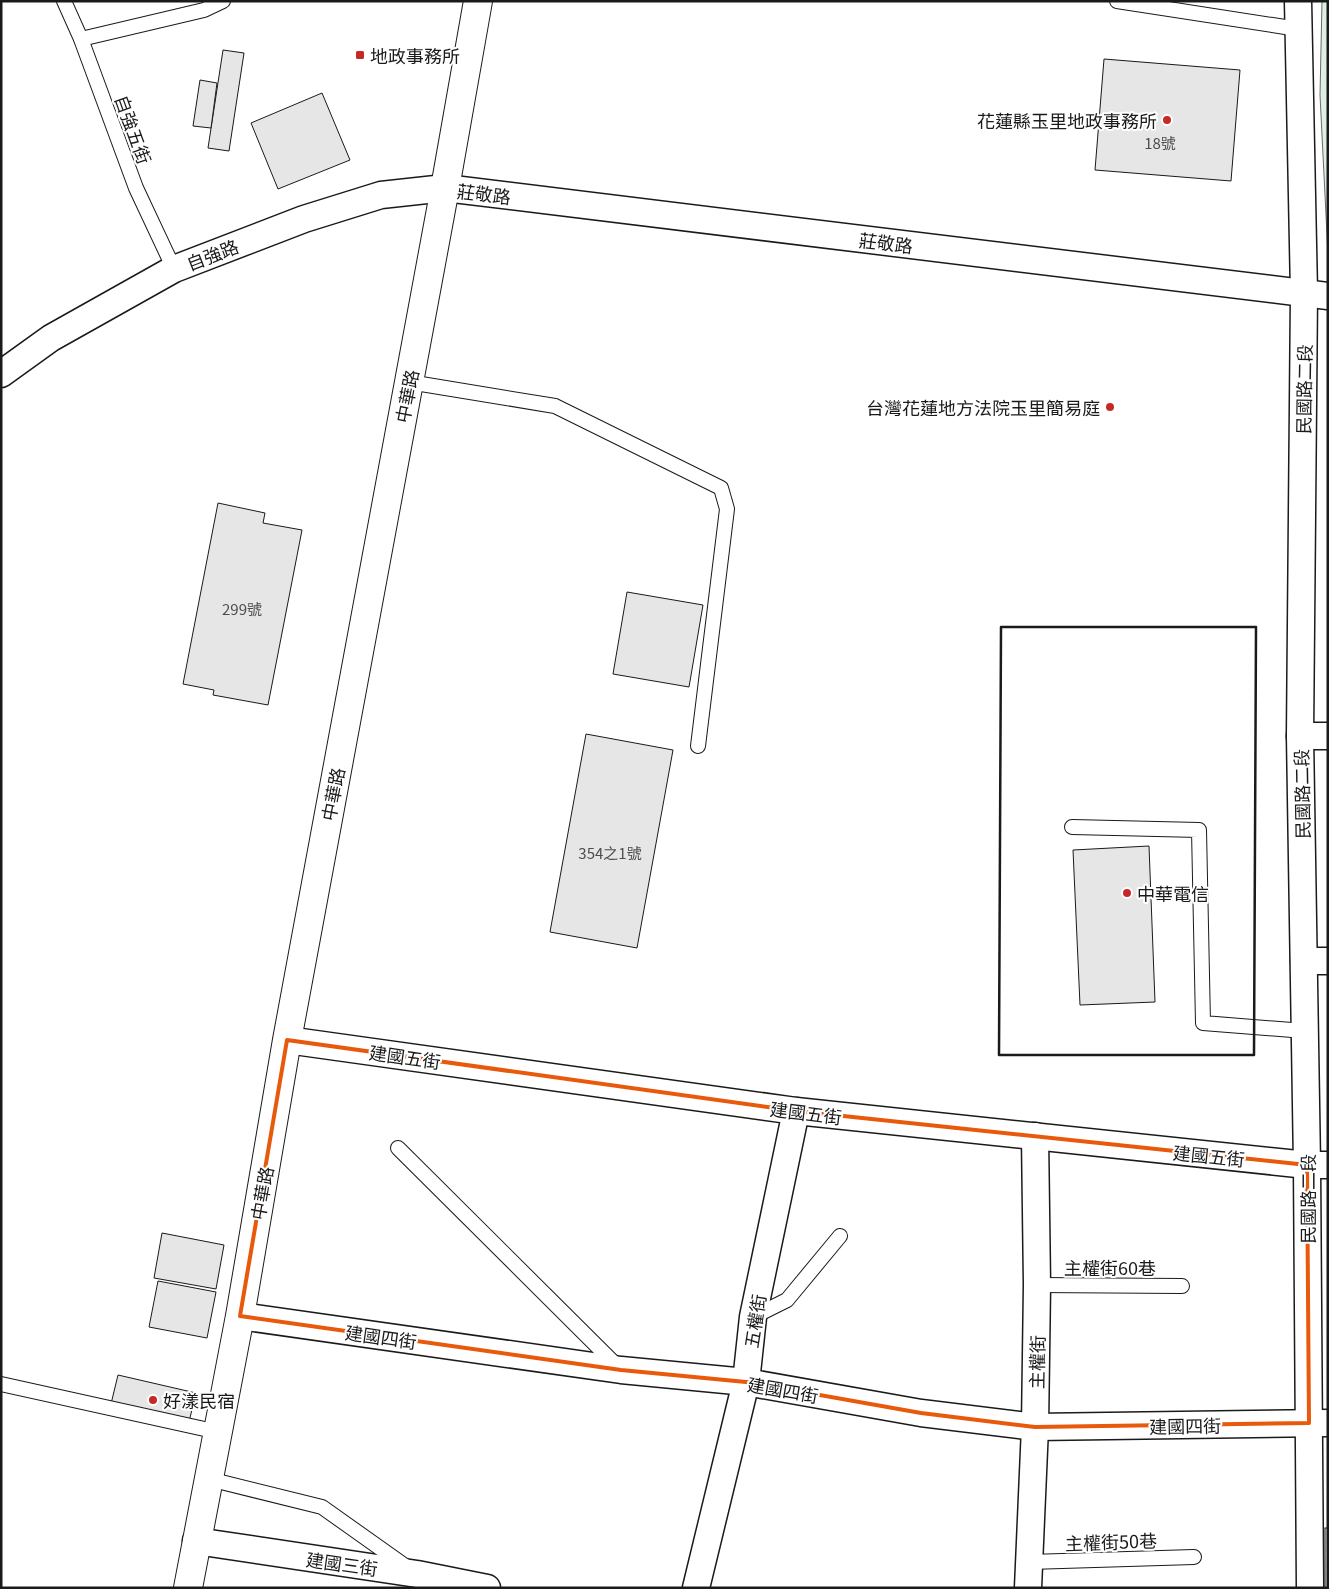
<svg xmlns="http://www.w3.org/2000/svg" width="1329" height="1589" font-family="Georgia,'Noto Sans TC',serif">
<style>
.green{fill:#e0efe3;stroke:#6a6a6a}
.building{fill:#e6e6e6;stroke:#1a1a1a}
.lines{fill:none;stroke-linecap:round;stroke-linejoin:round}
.lane-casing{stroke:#1a1a1a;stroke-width:16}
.street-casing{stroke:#1a1a1a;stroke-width:29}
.secondary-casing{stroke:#1a1a1a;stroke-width:30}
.lane{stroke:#fff;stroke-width:14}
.street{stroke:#fff;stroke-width:26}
.secondary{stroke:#fff;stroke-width:28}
.wall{stroke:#1a1a1a;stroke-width:2.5}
.marked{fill:none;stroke:#e8590c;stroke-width:4;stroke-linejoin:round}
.poi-dot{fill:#c62828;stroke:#fff;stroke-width:2}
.labels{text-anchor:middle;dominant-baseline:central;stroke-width:4;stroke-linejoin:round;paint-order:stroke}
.number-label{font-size:15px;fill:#4d4d4d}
.poi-label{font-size:18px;fill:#1a1a1a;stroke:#fff;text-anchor:start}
.street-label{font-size:18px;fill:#1a1a1a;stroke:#fff}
</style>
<rect width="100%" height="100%" fill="#fff"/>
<polygon class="green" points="1322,1 1328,1 1328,255 1320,95"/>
<g class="building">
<polygon points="223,50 244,53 229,151 208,148"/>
<polygon points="1104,59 1240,70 1231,181 1095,170"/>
<polygon points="200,80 217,83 211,128 193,126"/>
<polygon points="322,93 350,160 278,189 251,123"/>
<polygon points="218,503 265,513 263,523 302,530 268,705 213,695 214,690 183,684"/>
<polygon points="627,592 703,605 689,687 613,674"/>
<polygon points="586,734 673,750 637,948 550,932"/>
<polygon points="1149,846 1155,1002 1080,1005 1073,850"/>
<polygon points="162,1233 224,1245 216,1289 154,1278"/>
<polygon points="158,1281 216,1292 207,1338 149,1327"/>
<polygon points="118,1375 196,1393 188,1426 110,1408"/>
<rect x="1325" y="1528" width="3" height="60"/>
</g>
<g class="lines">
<g class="lane-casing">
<g id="lane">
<polyline points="64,1 81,39 136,188 174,269"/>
<polyline points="1117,1 1298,29"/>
<polyline points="81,39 204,10 223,1"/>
<polyline points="409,382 555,406 721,488 727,509 698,746"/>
<polyline points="1072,827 1199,830 1203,1023 1305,1031"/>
<polyline points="398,1148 617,1366"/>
<polyline points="1037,1285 1182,1286"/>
<polyline points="753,1317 787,1300 840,1236"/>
<polyline points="1,1384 218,1432"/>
<polyline points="209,1479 322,1507 408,1568"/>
<polyline points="1029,1562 1194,1557"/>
</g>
</g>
<g class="street-casing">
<g id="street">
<polyline points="1298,1 1304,293 1300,736 1307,1165 1310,1588"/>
<polyline points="1,374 51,338 174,269 304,219 381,195 445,188 1328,296"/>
<polyline points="1300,736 1328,736"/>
<polyline points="1304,961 1328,961"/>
<polyline points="287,1040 796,1111 1307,1165 1328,1165"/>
<polyline points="240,1316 621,1370 746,1382 921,1413 1035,1427 1328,1423"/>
<polyline points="196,1541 417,1574 487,1588"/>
<polyline points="696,1588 746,1382 753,1317 796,1111"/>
<polyline points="1028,1588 1035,1427 1037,1285 1035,1136"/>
</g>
</g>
<g class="secondary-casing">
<polyline id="secondary" points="188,1588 240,1316 287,1040 445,188 478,1"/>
</g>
<use href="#lane" class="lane"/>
<use href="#street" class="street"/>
<use href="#secondary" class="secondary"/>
<polygon class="wall" points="1001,627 1256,627 1254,1055 999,1055"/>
</g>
<path class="marked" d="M287,1040L796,1111L1307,1165L1309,1423L1035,1427L921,1413L746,1382L621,1370L240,1316Z"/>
<g class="poi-dot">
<rect x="355" y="50" width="10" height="10" rx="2.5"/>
<circle cx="1167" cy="120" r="5"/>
<circle cx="1110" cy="407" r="5"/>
<circle cx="1127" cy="893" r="5"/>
<circle cx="153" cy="1400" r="5"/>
</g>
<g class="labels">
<g class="number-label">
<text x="1160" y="142">18號</text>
<text x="242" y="608">299號</text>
<text x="610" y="852">354之1號</text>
</g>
<g class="poi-label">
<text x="370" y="55">地政事務所</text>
<text x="1157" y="120" text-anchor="end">花蓮縣玉里地政事務所</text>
<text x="1100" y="407" text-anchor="end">台灣花蓮地方法院玉里簡易庭</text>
<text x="1137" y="893">中華電信</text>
<text x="163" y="1400">好漾民宿</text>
</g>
<g class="street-label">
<text transform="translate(134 129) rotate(70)">自強五街</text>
<text transform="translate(484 193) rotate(7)">莊敬路</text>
<text transform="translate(886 242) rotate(7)">莊敬路</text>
<text transform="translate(212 254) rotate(-21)">自強路</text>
<text transform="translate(1303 389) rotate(-89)">民國路二段</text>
<text transform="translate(406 396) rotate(-79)">中華路</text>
<text transform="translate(332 794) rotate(-79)">中華路</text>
<text transform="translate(1301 794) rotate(-91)">民國路二段</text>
<text transform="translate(405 1056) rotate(8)">建國五街</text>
<text transform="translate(806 1112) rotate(7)">建國五街</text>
<text transform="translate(1209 1155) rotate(6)">建國五街</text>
<text transform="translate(261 1193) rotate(-80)">中華路</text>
<text transform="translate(1307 1199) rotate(-90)">民國路二段</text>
<text x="1110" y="1267">主權街60巷</text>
<text transform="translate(754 1321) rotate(-81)">五權街</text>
<text transform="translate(381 1336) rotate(8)">建國四街</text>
<text transform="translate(1036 1362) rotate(-89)">主權街</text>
<text transform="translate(783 1389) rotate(10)">建國四街</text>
<text transform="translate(1185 1425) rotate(-1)">建國四街</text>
<text transform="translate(1111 1541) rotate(-2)">主權街50巷</text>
<text transform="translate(342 1563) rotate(8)">建國三街</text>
</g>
</g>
<rect width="1329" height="1589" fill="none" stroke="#1a1a1a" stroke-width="5"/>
</svg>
